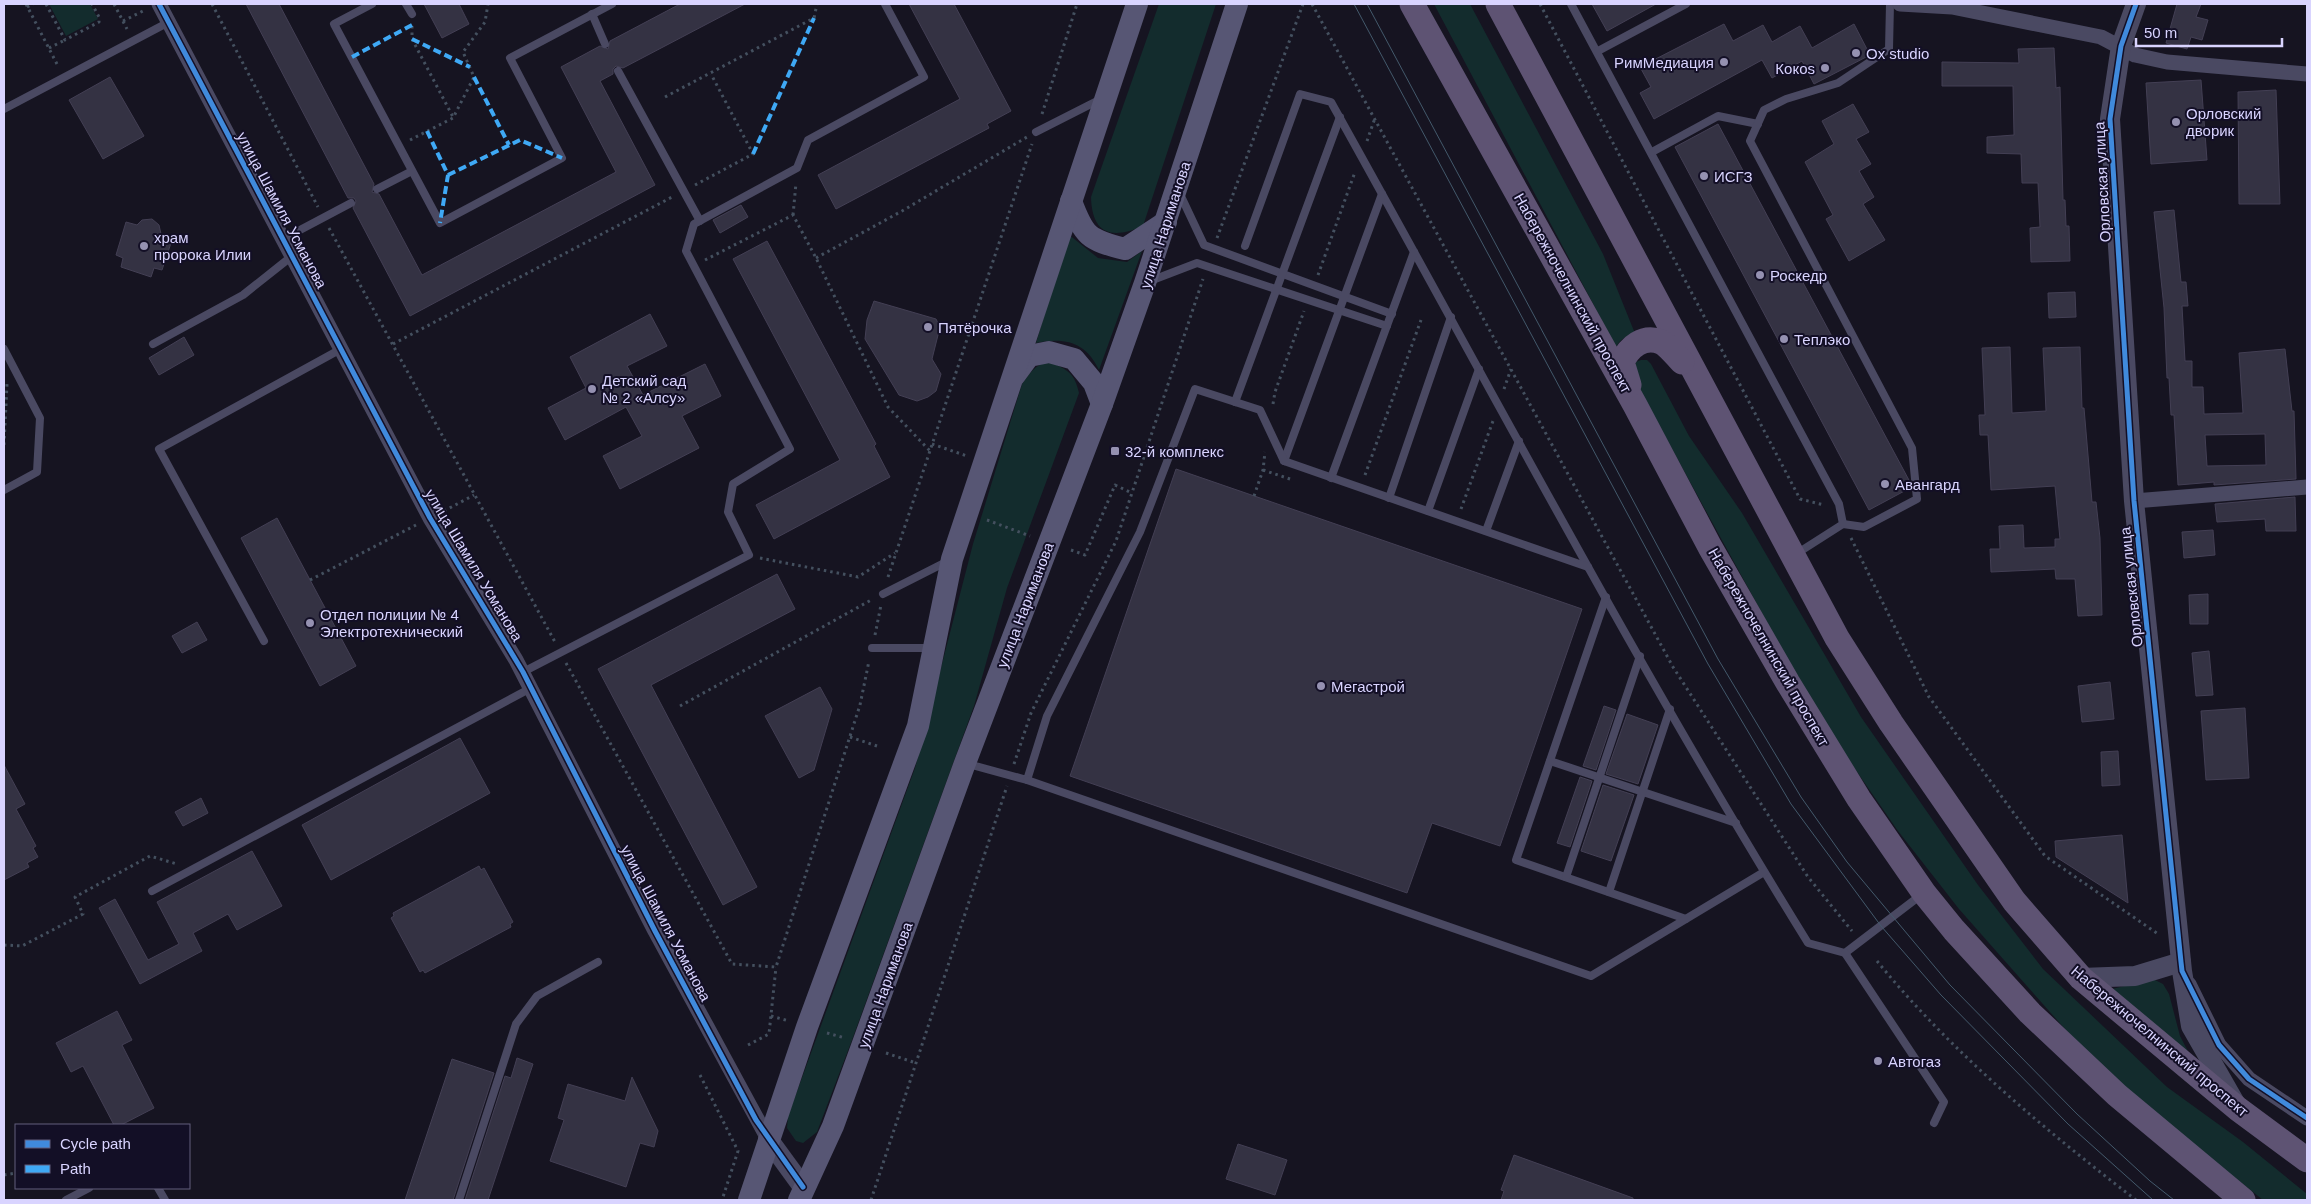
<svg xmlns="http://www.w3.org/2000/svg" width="2311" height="1204" font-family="Helvetica,sans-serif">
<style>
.green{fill:#132c2d}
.building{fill:#343243;stroke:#433f54;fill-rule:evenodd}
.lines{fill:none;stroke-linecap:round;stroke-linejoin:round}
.path{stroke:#44505f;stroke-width:3;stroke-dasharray:2.5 4;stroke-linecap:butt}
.service{stroke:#4a4962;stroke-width:8}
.minor{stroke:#4a4962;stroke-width:15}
.tertiary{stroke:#4a4962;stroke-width:20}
.secondary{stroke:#575674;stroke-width:22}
.primary{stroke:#5e5373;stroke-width:25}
.tram{stroke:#43596b;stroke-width:1}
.quiet{stroke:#3fa9f5;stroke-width:4;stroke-dasharray:8 4;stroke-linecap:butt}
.cycleway-casing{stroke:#130f26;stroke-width:8}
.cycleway{stroke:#408adc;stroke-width:5}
.poi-dot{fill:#9591b1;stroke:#130f26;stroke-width:2}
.labels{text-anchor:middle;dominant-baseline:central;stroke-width:4;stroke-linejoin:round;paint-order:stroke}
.poi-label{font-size:15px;fill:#d9d4ff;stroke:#130f26;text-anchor:start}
.street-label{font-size:15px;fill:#d9d4ff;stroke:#130f26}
</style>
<rect width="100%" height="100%" fill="#161421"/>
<g class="green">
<polygon points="49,4 90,4 98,19 66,36"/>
<path d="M1159,4H1216L1143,226C1111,240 1092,234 1091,197Z"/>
<path d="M1434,4H1470L1603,254L1636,336C1626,335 1622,338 1616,347Z"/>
<path d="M1068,234L1098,258L1127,262L1142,251L1099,370C1086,342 1065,337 1036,343Z"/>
<polygon points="1641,360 1647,360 1651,364 1689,436 1742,513 1861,717 1978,885 2043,969 2167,1087 2243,1142 2307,1194 2307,1200 2263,1200 2127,1092 2065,1029 1959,909 1898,831 1839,746 1786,657 1632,376 1636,362"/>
<path d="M1049,362C1068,369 1075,374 1079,393L1007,588L974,706L852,1040L817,1132L803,1143L796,1141L787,1128L788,1116L915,768L973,544L1022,384C1030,373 1035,364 1049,362Z"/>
<polygon points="2153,979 2163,984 2169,994 2180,1036 2193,1061 2112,989"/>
</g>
<g class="building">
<polygon points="246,4 279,4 374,184 372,192 379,194 422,275 616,172 561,67 600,46 608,49 610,41 680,4 745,4 623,68 616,66 613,69 613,74 600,81 655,185 410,316 353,208 356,201 354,198 348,198"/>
<polygon points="424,4 459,4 469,24 442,38"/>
<polygon points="909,4 954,4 1011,111 987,124 989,128 836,209 818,175 960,99"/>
<polygon points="1592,4 1656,4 1607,31"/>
<polygon points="2177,4 2201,4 2196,17 2208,20 2202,40 2191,37 2187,49 2166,43"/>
<polygon points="1724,24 1733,41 1763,25 1772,42 1800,26 1812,48 1854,24 1870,55 1814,84 1802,61 1772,78 1762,60 1654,119 1640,93 1651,87 1640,67"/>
<polygon points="2054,48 2056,88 2060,87 2063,200 2065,200 2066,226 2069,226 2070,261 2031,262 2030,228 2040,227 2038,183 2022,183 2021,154 1987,153 1987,137 2014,135 2013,86 1942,86 1942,62 2019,63 2018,49"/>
<polygon points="110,77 144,136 103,159 69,100"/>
<polygon points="2201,80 2207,160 2151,164 2146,83"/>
<polygon points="2276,90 2280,204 2239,204 2238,92"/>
<polygon points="1853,104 1869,132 1856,139 1871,164 1859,171 1874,197 1863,204 1885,240 1849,261 1826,219 1833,215 1805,162 1834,144 1822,121"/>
<polygon points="1718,124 1910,482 1910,488 1869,510 1675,147"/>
<polygon points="741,205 748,217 720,233 713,220"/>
<path d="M2174,210L2181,282H2186L2188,306H2182L2185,361H2192V387H2203L2204,414L2243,413L2239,353L2285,349L2292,411H2294L2296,479L2214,485V482L2178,485L2174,415H2171L2169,378H2167L2164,308L2154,212ZM2265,434L2266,465L2207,466L2205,435Z"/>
<polygon points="152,219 159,225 161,234 173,237 162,270 154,268 151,277 121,267 123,258 116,255 126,222 137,225 142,220"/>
<polygon points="767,241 876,444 874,446 890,477 774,539 756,505 840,460 733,259"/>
<polygon points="2075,292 2076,317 2049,318 2048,293"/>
<polygon points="874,301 936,319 940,327 932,359 941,374 936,391 928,397 917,401 899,395 865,339 867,320"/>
<polygon points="650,314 667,346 627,366 643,395 705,364 721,396 682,416 699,448 620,489 603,456 642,436 626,407 565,440 548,408 586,388 570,357"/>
<polygon points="184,337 194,355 159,375 149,358"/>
<polygon points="2010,347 2012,413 2046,411 2043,348 2080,347 2082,408 2084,408 2092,502 2096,502 2100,538 2102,615 2078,616 2075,579 2056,579 2055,569 1991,572 1990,549 2000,549 1999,526 2023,525 2024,548 2055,547 2055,539 2060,539 2055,486 1991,490 1988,435 1980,435 1979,415 1985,415 1982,348"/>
<polygon points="1176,469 1582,609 1500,846 1432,823 1407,893 1070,776"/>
<polygon points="2295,497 2296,531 2266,531 2265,519 2217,522 2215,504"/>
<polygon points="277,518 356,666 320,686 241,538"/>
<polygon points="2213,530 2215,555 2184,558 2182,532"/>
<polygon points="777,574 795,609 651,685 757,887 723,905 598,669"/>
<polygon points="2208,594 2208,624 2190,624 2189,595"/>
<polygon points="197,622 207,640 182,653 172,636"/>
<polygon points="2209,651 2213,695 2196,696 2192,653"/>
<polygon points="2110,682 2114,719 2082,722 2078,686"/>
<polygon points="820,687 832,709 814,770 799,778 765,716"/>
<polygon points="1604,706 1616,710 1596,770 1583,766"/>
<polygon points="2245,708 2249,778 2206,780 2201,711"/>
<polygon points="1627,714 1658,725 1638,784 1606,774"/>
<polygon points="460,738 490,793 331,880 302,825"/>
<polygon points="2118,751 2120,785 2102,786 2101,752"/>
<polygon points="4,765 25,804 16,809 36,846 33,848 38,857 27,863 29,867 4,880"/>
<polygon points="1580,777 1592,781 1570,847 1557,843"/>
<polygon points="1603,785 1634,795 1611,861 1581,851"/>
<polygon points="201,798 208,813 183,826 175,812"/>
<polygon points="2122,835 2128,903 2056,857 2055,841"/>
<polygon points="252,851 282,906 237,930 228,914 193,933 202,951 140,984 99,908 115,899 148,960 179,944 157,902"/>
<polygon points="479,866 481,870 484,868 513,922 510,924 511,927 425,973 423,970 420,972 391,918 394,916 393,913"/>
<polygon points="117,1011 132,1040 122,1045 154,1108 121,1125 114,1125 83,1066 71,1072 56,1043"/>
<polygon points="517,1058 533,1064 488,1200 465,1200 505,1076 511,1078"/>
<polygon points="452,1059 494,1073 453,1200 405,1200"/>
<polygon points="632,1077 658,1131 654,1147 640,1143 626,1187 550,1161 564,1120 558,1118 568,1084 625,1101"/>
<polygon points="1238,1144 1287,1160 1275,1195 1226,1179"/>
<polygon points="1514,1155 1633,1198 1633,1200 1501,1200 1504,1191 1501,1190"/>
</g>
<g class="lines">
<g class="path">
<polyline points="26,4 58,66"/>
<polyline points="46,4 65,40 99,22 99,17 92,4"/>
<polyline points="114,4 127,29"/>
<polyline points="212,4 318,207"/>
<polyline points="1312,4 1673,667 1808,877 1852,931"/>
<polyline points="1540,4 1800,499 1824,505"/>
<polyline points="27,7 33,4"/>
<polyline points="123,21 145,10"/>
<polyline points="412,26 412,39 453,117"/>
<polyline points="49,48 65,40"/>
<polyline points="665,97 814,18 817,4"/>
<polyline points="1042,114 1077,4"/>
<polyline points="410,140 453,118 474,77 463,52 485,22 488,4"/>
<polyline points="1367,141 1375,118"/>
<polyline points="695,185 753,154 711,74"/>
<polyline points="793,215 796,183"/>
<polyline points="329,228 555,642"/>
<polyline points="1217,238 1303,4"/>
<polyline points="816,258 902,211 1027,137"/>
<polyline points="705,260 793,215 816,258 888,407 930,451"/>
<polyline points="1318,275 1355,172"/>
<polyline points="393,344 674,196"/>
<polyline points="1504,389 1511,369"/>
<polyline points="1273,404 1275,392 1304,311"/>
<polyline points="932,444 967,456"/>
<polyline points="4,445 7,384"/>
<polyline points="1263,470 1293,480"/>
<polyline points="1365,475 1421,320"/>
<polyline points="1254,496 1263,470 1265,452"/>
<polyline points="1461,509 1493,421"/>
<polyline points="444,511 474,495"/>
<polyline points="987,520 1030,536"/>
<polyline points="1851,538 1929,697 2045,856 2158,934"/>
<polyline points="1071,550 1085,555 1115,485 1132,493"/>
<polyline points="760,558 858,577 895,553"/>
<polyline points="888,577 1032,144"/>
<polyline points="310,580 416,525"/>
<polyline points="875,635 881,605"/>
<polyline points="566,663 732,964 776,967 860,705 869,661"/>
<polyline points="680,706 873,599"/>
<polyline points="850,737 877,746"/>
<polyline points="1014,764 1031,713 1116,541 1203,279"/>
<polyline points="4,945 22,946 83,914 75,897 150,856 177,864"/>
<path d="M1877,961C1951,1052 2044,1129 2136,1200"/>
<polyline points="771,1016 789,1021"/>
<polyline points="827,1033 845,1038"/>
<polyline points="748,1045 769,1034 776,967"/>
<polyline points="886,1053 916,1063"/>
<polyline points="700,1075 738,1151 722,1200"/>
<polyline points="4,1175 16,1173"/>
<polyline points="871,1200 1007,786"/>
</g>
<g class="service">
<polyline points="372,4 334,24 440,223 562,158 510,58 612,4"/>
<polyline points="406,4 412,14"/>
<polyline points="1571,4 1839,504 1843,524 1796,554"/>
<polyline points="592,14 605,44"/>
<polyline points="1598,51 1686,4"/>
<polyline points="618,71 700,221"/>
<polyline points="4,109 169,22"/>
<polyline points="1036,132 1099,100"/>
<polyline points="1652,152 1718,116 1758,124"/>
<polyline points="377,189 412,171"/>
<polyline points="1179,192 1204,245 1392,314"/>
<polyline points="283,239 351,203"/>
<path d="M1245,246L1300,94L1331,102C1488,383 1638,669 1808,943L1845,953L1921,895"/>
<polyline points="1150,281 1197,263 1387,326"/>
<polyline points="153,344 243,295 292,256"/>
<polyline points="4,349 40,418 37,472 4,490"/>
<polyline points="1235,402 1340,117"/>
<polyline points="1284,461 1382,194"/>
<polyline points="1331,478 1414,252"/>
<polyline points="1389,498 1451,317"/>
<polyline points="1428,511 1479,369"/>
<polyline points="1843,524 1864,527 1917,499 1912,448 1750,141 1764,110 1786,99 1838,83 1889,49 1890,4"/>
<polyline points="1486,531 1519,441"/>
<polyline points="883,594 948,561"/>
<polyline points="1606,597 1516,860 1686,919"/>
<polyline points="264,641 159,449 341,349"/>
<polyline points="872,648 933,648"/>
<polyline points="523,672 749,555 728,512 733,484 790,449 686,251 694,224 797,168 808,140 924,77 885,4"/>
<polyline points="1550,761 1736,823"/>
<polyline points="968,764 1027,780 1047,716 1140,532 1195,389 1260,410 1284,461 1588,567"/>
<polyline points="1027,780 1591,976 1764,872"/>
<polyline points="1566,877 1640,656"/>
<polyline points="152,891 531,688"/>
<polyline points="1609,892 1670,709"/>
<polyline points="1845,953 1944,1102 1934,1123"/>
<polyline points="158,1188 165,1200"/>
<polyline points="66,1200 89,1188"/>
<polyline points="459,1200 516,1024 537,996 598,962"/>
</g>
<g class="minor">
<polyline points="159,4 430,518 516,660 655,931 768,1139"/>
<polyline points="1900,4 1952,7 2101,37 2135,55 2167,62 2307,74"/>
<polyline points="2134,501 2307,487"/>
<polyline points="2189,984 2219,1045 2249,1079 2307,1118"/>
</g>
<g class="tertiary">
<polyline points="2136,4 2121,46 2110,119 2134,501 2182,971 2191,1026 2235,1103"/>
<polyline points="2081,978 2135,976 2181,962"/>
<polyline points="768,1139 803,1187"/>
</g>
<g class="secondary">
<path d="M1071,201C1084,236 1088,240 1125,249L1166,222"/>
<polyline points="1015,375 1029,356 1049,352 1074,359 1094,383 1102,404"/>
<polyline points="749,1200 807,1027 918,726 952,559 1137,4"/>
<polyline points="799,1200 833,1126 965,763 1102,404 1145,283 1237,4"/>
</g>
<g class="primary">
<polyline points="1412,4 1635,405 1710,547 1788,683 1859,799 1924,893 1954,930 2030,1013 2117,1095 2243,1200"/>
<polyline points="1498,4 1837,638 1891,723 2014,901 2081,978 2238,1109 2307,1160"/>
<path d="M1629,385L1622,362C1629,347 1643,335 1661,342C1669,346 1676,356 1682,362"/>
</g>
<g class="tram">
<polyline points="1354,4 1708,664 1791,804 1881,926 1941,995 2068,1124 2153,1200"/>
<polyline points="1367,4 1718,659 1801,797 1847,862 1950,985 2077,1114 2150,1181 2174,1200"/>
</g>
<g class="quiet">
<polyline points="412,39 470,67"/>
<polyline points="352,57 412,25"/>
<polyline points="474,77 509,145"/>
<polyline points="427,131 448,175 440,223"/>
<polyline points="753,154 814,18"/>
<polyline points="448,175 520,140 562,158"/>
</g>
<g class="cycleway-casing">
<g id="cycleway">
<polyline points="159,4 430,518 523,672 655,931 756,1120 803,1187"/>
<polyline points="2136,4 2121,46 2110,119 2134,501 2181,962 2182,971 2219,1045 2249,1079 2307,1118"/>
</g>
</g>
<use href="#cycleway" class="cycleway"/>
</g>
<g class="poi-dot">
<circle cx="1856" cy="53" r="5"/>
<circle cx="1724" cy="62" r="5"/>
<circle cx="1825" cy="68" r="5"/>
<circle cx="2176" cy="122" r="5"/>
<circle cx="1704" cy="176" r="5"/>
<circle cx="144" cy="246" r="5"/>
<circle cx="1760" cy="275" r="5"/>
<circle cx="928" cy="327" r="5"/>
<circle cx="1784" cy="339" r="5"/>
<circle cx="592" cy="389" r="5"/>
<rect x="1110" y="446" width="10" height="10" rx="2.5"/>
<circle cx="1885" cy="484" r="5"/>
<circle cx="310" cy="623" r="5"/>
<circle cx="1321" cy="686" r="5"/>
<circle cx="1878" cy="1061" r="5"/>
</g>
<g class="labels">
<g class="poi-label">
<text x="1866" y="53">Ox studio</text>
<text x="1714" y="62" text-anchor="end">РимМедиация</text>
<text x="1815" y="68" text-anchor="end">Кокоs</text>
<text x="2186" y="113">Орловский<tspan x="2186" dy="17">дворик</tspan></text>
<text x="1714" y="176">ИСГЗ</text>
<text x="154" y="237">храм<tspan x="154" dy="17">пророка Илии</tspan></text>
<text x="1770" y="275">Роскедр</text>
<text x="938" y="327">Пятёрочка</text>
<text x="1794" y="339">Теплэко</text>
<text x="602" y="380">Детский сад<tspan x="602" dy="17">№ 2 «Алсу»</tspan></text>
<text x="1125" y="451">32-й комплекс</text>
<text x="1895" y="484">Авангард</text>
<text x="320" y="614">Отдел полиции № 4<tspan x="320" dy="17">Электротехнический</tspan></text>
<text x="1331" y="686">Мегастрой</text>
<text x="1888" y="1061">Автогаз</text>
</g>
<g class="street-label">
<text transform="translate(2102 182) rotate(-93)">Орловская улица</text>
<text transform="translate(282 210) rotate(62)">улица Шамиля Усманова</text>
<text transform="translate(1165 225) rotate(-72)">улица Нариманова</text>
<text transform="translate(1573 293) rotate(61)">Набережночелнинский проспект</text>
<text transform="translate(474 565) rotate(59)">улица Шамиля Усманова</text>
<text transform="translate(2131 587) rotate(-96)">Орловская улица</text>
<text transform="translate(1025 605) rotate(-69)">улица Нариманова</text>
<text transform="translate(1769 647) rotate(60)">Набережночелнинский проспект</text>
<text transform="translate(666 923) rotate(62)">улица Шамиля Усманова</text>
<text transform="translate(885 985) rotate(-70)">улица Нариманова</text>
<text transform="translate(2160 1041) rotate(40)">Набережночелнинский проспект</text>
</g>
</g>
<rect width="2311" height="1204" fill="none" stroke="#d9d4ff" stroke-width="10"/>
<rect x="15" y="1124" width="175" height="65" fill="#130f26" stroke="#625e7d"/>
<rect x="25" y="1140" width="25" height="8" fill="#408adc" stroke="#625e7d"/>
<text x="60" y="1149" font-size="15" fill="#d9d4ff">Cycle path</text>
<rect x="25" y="1165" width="25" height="8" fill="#3fa9f5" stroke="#625e7d"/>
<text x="60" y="1174" font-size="15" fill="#d9d4ff">Path</text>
<path d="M2136 38v8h146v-8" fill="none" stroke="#d9d4ff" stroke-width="2.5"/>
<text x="2144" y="38" font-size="15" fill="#d9d4ff" stroke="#130f26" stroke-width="4" paint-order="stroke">50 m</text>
</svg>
